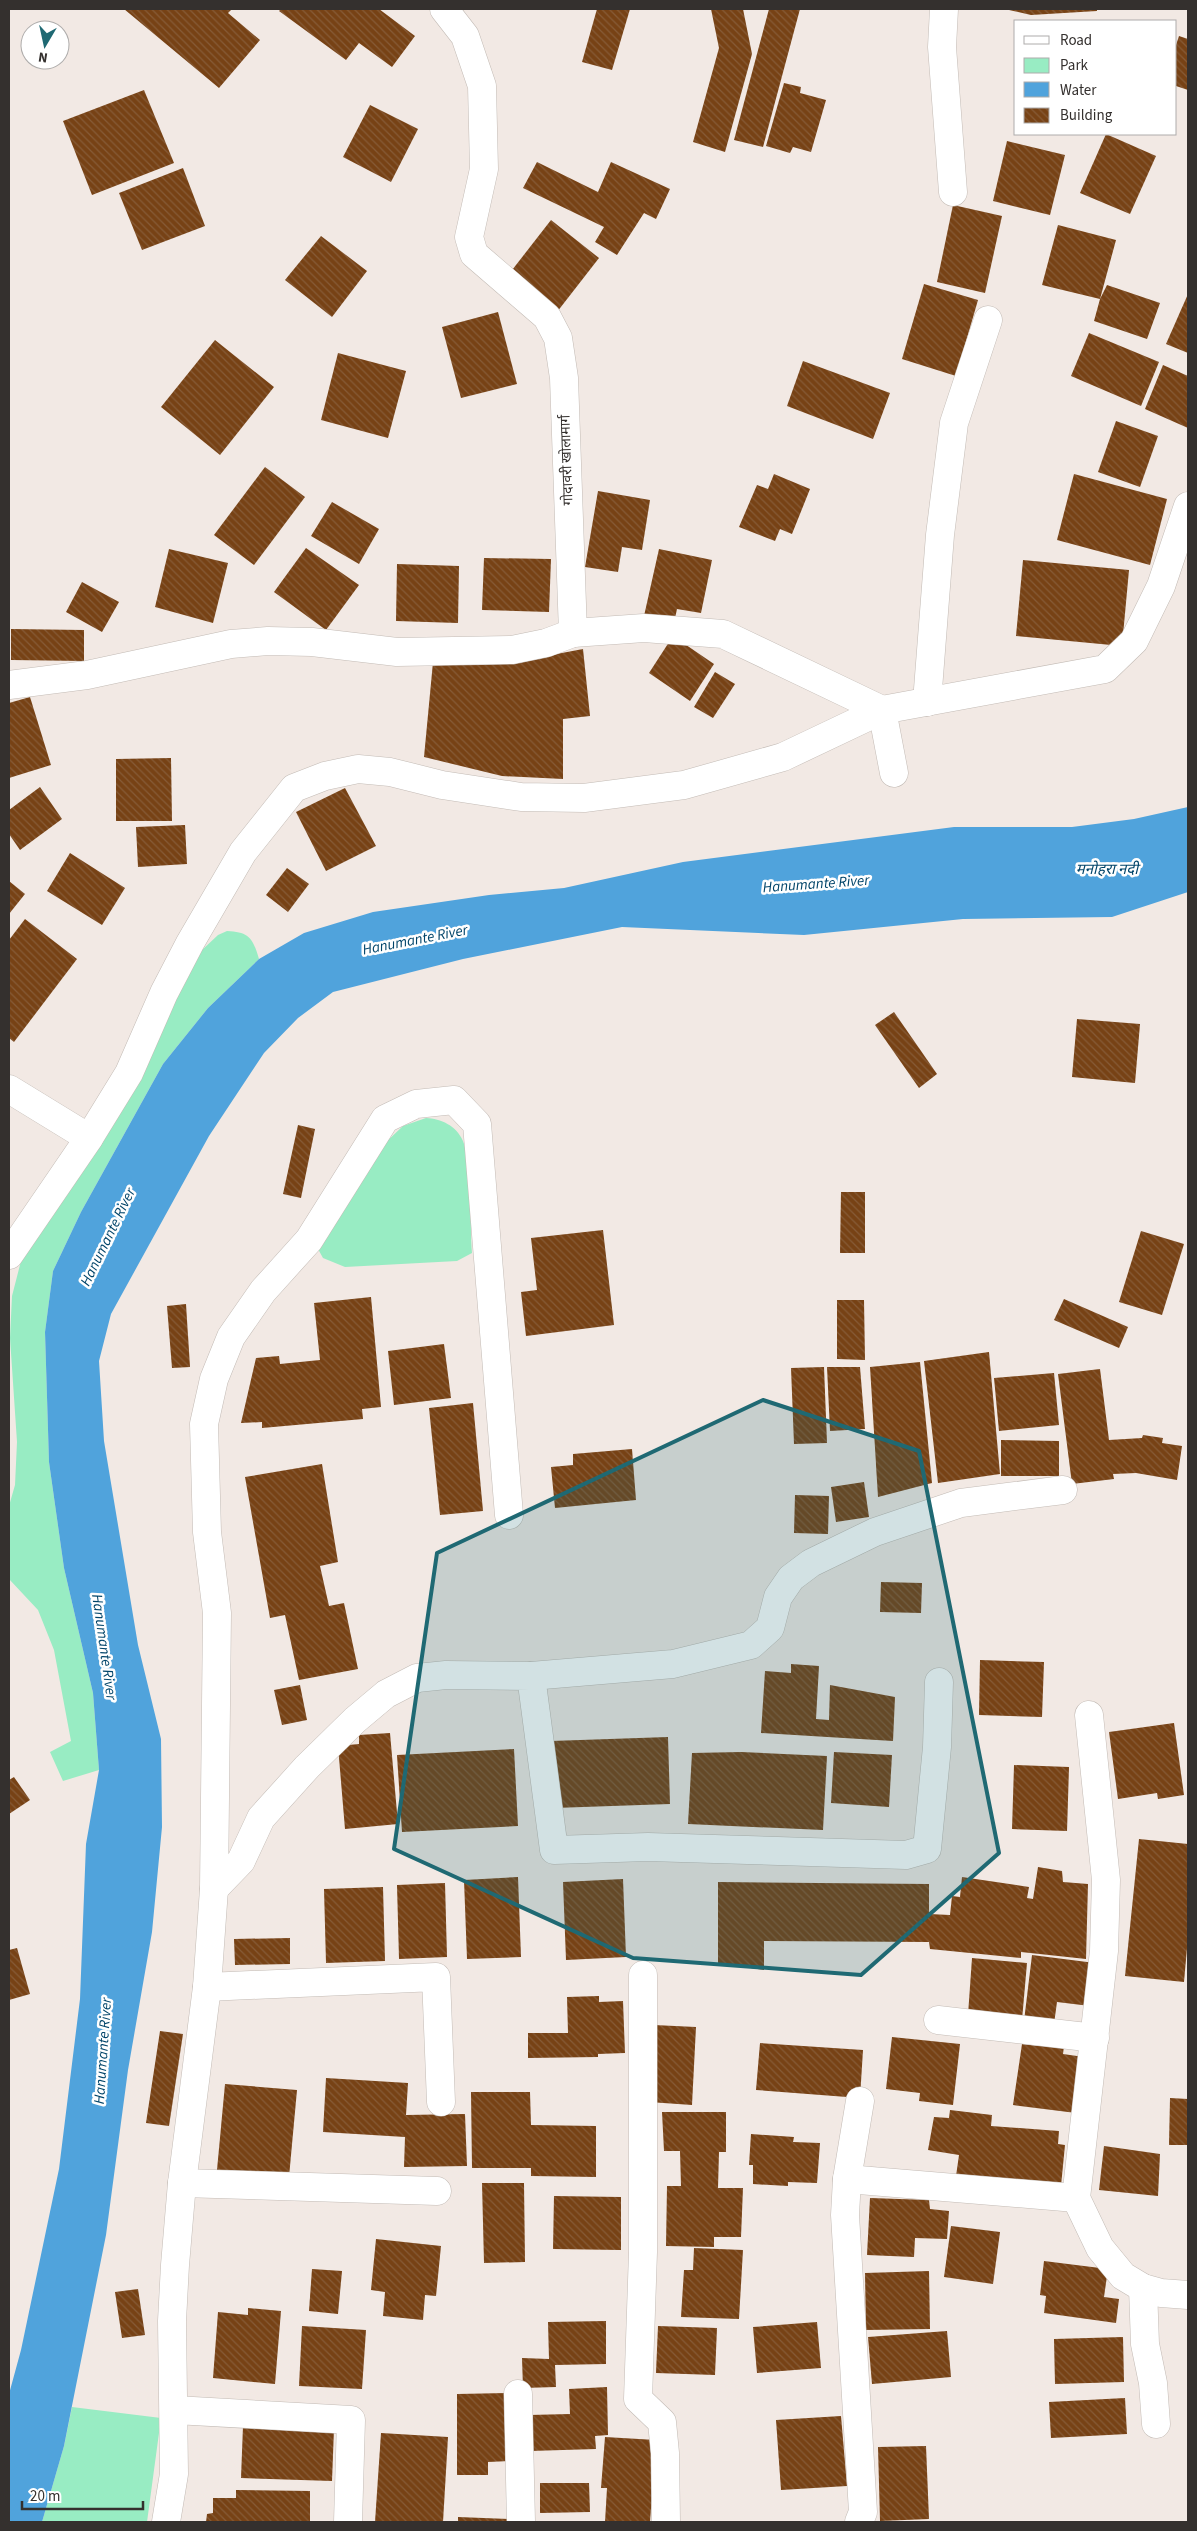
<svg xmlns="http://www.w3.org/2000/svg" width="1197" height="2531" font-family="'Source Sans 3','Noto Sans Devanagari',sans-serif">
<style>
.green{fill:#98ecc3}
.water{fill:#50a3dc}
.building{fill:url(#building-back-hatch)}
.lines{fill:none;stroke-linecap:round;stroke-linejoin:round}
.minor-casing{stroke:#c3bbb5;stroke-width:29}
.minor{stroke:#fff;stroke-width:28}
.marked{fill:#1f6973;fill-opacity:0.2;stroke:#1f6973;stroke-width:4;stroke-linejoin:round}
.labels{text-anchor:middle;dominant-baseline:central;stroke-width:5;stroke-linejoin:round;paint-order:stroke}
.street-label{font-size:14px;fill:#34302e;stroke:#fff}
.water-label{font-size:15px;font-style:italic;fill:#004469;stroke:#fff}
</style>
<defs>
<pattern id="building-back-hatch" width="6" height="6" patternUnits="userSpaceOnUse" patternTransform="scale(1.25)"><rect width="6" height="6" fill="#774215"/><path d="M-1 5l2 2M0 0l6 6M5-1l2 2" fill="none" stroke="#865b37"/></pattern>
</defs>
<rect width="100%" height="100%" fill="#f2e9e4"/>
<g class="green">
<path d="M227,931C250,932 253,939 259,959L208,1008L163,1064L81,1212L53,1271L45,1332L49,1462L64,1568L93,1693L99,1770L63,1781L50,1752L71,1741L54,1650L38,1610L9,1579V1506L15,1485L17,1442L10,1338L12,1296L21,1261L165,1020L201,951L218,935Z"/>
<path d="M426,1118C441,1119 456,1125 463,1141C472,1163 470,1226 472,1253L457,1261L345,1267L323,1258L318,1249L383,1145L403,1126Z"/>
<polygon points="72,2407 161,2418 147,2522 42,2522 64,2446"/>
</g>
<polygon class="water" points="1188,807 1188,892 1112,917 963,919 804,935 622,927 463,959 333,992 298,1018 264,1053 209,1136 111,1314 99,1361 104,1441 138,1645 161,1739 162,1827 152,1932 128,2070 106,2235 64,2446 42,2522 9,2522 9,2394 21,2350 59,2169 80,1999 86,1844 99,1770 93,1693 64,1568 49,1462 45,1332 53,1271 81,1212 163,1064 208,1008 259,959 304,933 373,912 489,895 564,888 683,862 954,827 1072,827 1134,819"/>
<g class="building">
<polygon points="124,9 232,9 228,13 260,40 219,88"/>
<polygon points="281,9 379,9 415,36 392,67 359,43 346,60 279,11"/>
<polygon points="597,9 630,9 612,70 582,62"/>
<polygon points="711,9 743,9 752,54 725,152 693,142 719,48"/>
<polygon points="769,9 800,9 763,147 734,140"/>
<polygon points="1097,9 1097,11 1031,15 1009,10"/>
<polygon points="1179,36 1188,39 1188,90 1176,86 1176,45"/>
<polygon points="784,83 801,87 800,93 826,100 811,152 793,147 790,153 766,146"/>
<polygon points="144,90 174,163 92,195 63,121"/>
<polygon points="370,105 418,129 391,182 343,157"/>
<polygon points="1106,134 1156,156 1130,214 1080,193"/>
<polygon points="1007,141 1065,155 1050,215 993,201"/>
<polygon points="537,162 598,192 611,162 670,189 656,219 644,213 617,255 595,242 604,227 523,188"/>
<polygon points="183,168 205,226 142,250 119,193"/>
<polygon points="953,205 1002,216 985,293 937,282"/>
<polygon points="551,220 599,258 557,312 509,274"/>
<polygon points="1058,225 1116,240 1100,299 1107,285 1160,303 1147,339 1094,321 1100,299 1042,285"/>
<polygon points="321,236 367,271 332,317 285,280"/>
<polygon points="924,284 978,300 956,376 902,359"/>
<polygon points="1188,294 1188,353 1166,344"/>
<polygon points="498,312 517,384 461,398 442,327"/>
<polygon points="1089,333 1159,362 1141,406 1071,376"/>
<polygon points="215,340 274,387 220,455 161,407"/>
<polygon points="338,353 406,371 388,438 321,420"/>
<polygon points="803,361 890,393 873,439 787,406"/>
<polygon points="1163,365 1188,376 1188,428 1145,409"/>
<polygon points="1116,421 1158,436 1140,487 1098,472"/>
<polygon points="265,467 305,497 254,565 214,535"/>
<polygon points="774,474 810,489 792,534 780,529 775,541 739,527 757,485 768,489"/>
<polygon points="1074,474 1167,499 1150,565 1057,540"/>
<polygon points="598,491 650,500 642,550 622,547 618,572 585,567"/>
<polygon points="332,502 379,529 359,564 311,536"/>
<polygon points="306,548 359,585 326,630 274,592"/>
<polygon points="169,549 228,563 213,623 155,607"/>
<polygon points="659,549 712,560 701,613 677,609 674,623 644,616"/>
<polygon points="484,558 551,559 549,612 482,610"/>
<polygon points="1023,560 1129,570 1122,646 1016,636"/>
<polygon points="397,564 459,566 458,623 396,621"/>
<polygon points="82,582 119,602 102,632 66,612"/>
<polygon points="11,629 84,630 84,661 11,660"/>
<polygon points="673,636 714,664 690,701 649,673"/>
<polygon points="583,649 590,716 563,719 563,779 502,776 424,757 433,662 504,664"/>
<polygon points="715,672 735,684 713,718 694,707"/>
<polygon points="30,697 51,765 9,778 9,703"/>
<polygon points="171,758 172,821 116,821 116,759"/>
<polygon points="40,787 62,819 20,850 9,834 9,810"/>
<polygon points="345,788 376,846 326,871 296,812"/>
<polygon points="185,825 187,864 138,867 136,827"/>
<polygon points="70,853 125,888 102,925 47,891"/>
<polygon points="287,868 309,884 288,912 266,895"/>
<polygon points="9,881 25,894 9,914"/>
<polygon points="25,919 77,959 14,1042 9,1038 9,940"/>
<polygon points="894,1012 937,1074 919,1088 875,1025"/>
<polygon points="1077,1019 1140,1024 1135,1083 1072,1077"/>
<polygon points="298,1125 315,1129 301,1198 283,1194"/>
<polygon points="841,1192 865,1192 865,1253 840,1253"/>
<polygon points="603,1230 614,1325 526,1336 521,1292 537,1290 531,1238"/>
<polygon points="1141,1231 1184,1244 1162,1315 1119,1302"/>
<polygon points="371,1297 381,1407 362,1409 363,1419 262,1428 262,1422 241,1423 256,1358 279,1356 280,1364 320,1360 314,1303"/>
<polygon points="1064,1299 1128,1327 1119,1348 1054,1320"/>
<polygon points="837,1300 864,1300 865,1360 837,1359"/>
<polygon points="186,1304 190,1367 172,1368 167,1306"/>
<polygon points="444,1344 451,1398 394,1405 388,1351"/>
<polygon points="989,1352 1000,1474 938,1483 924,1361"/>
<polygon points="920,1362 932,1483 878,1497 870,1367"/>
<polygon points="824,1367 827,1443 794,1444 791,1368"/>
<polygon points="827,1367 860,1367 865,1429 830,1431"/>
<polygon points="1100,1369 1109,1440 1142,1438 1143,1435 1163,1438 1162,1443 1182,1446 1177,1480 1136,1473 1113,1474 1114,1479 1072,1484 1058,1374"/>
<polygon points="1054,1373 1059,1425 999,1431 994,1378"/>
<polygon points="473,1403 483,1511 440,1515 429,1408"/>
<polygon points="1001,1440 1059,1441 1059,1476 1001,1476"/>
<polygon points="632,1449 636,1500 555,1508 551,1467 573,1465 573,1454"/>
<polygon points="322,1464 338,1562 320,1566 329,1606 344,1603 358,1669 299,1680 285,1615 270,1618 245,1477"/>
<polygon points="864,1482 869,1517 836,1522 831,1487"/>
<polygon points="795,1495 829,1496 828,1534 794,1533"/>
<polygon points="881,1582 922,1583 921,1613 880,1612"/>
<polygon points="980,1660 1044,1662 1042,1717 979,1715"/>
<polygon points="791,1664 819,1666 816,1719 829,1720 830,1685 895,1697 893,1741 761,1733 765,1671 791,1673"/>
<polygon points="300,1685 307,1720 282,1725 274,1690"/>
<polygon points="1174,1723 1184,1795 1158,1799 1157,1793 1118,1799 1109,1732"/>
<polygon points="390,1733 398,1824 345,1829 338,1746 359,1744 359,1735"/>
<polygon points="668,1737 670,1804 554,1808 551,1741"/>
<polygon points="514,1749 518,1826 402,1832 397,1755"/>
<polygon points="741,1752 827,1756 823,1830 688,1824 692,1753"/>
<polygon points="834,1752 892,1755 889,1807 831,1803"/>
<polygon points="1014,1765 1069,1767 1067,1831 1012,1829"/>
<polygon points="14,1777 30,1800 9,1814 9,1780"/>
<polygon points="1139,1839 1188,1844 1188,1937 1184,1982 1125,1976"/>
<polygon points="1038,1867 1062,1871 1063,1882 1088,1884 1086,1959 1021,1952 1021,1958 930,1949 929,1942 764,1941 764,1970 718,1963 718,1882 929,1884 929,1914 950,1915 952,1896 960,1897 962,1877 1029,1887 1027,1898 1033,1899"/>
<polygon points="518,1877 521,1957 467,1959 464,1880"/>
<polygon points="623,1879 626,1957 566,1960 563,1882"/>
<polygon points="445,1883 447,1957 399,1959 397,1885"/>
<polygon points="383,1887 385,1961 326,1963 324,1889"/>
<polygon points="290,1938 290,1964 235,1965 234,1939"/>
<polygon points="17,1948 30,1994 9,2000 9,1950"/>
<polygon points="1032,1955 1095,1963 1090,2006 1057,2002 1054,2024 1024,2021"/>
<polygon points="972,1958 1027,1963 1022,2020 968,2015"/>
<polygon points="599,1996 599,2002 623,2001 625,2053 598,2054 598,2057 528,2058 528,2033 568,2033 567,1997"/>
<polygon points="654,2025 696,2027 692,2105 649,2102"/>
<polygon points="160,2031 183,2034 169,2126 146,2123"/>
<polygon points="892,2037 960,2044 953,2105 919,2101 920,2093 886,2089"/>
<polygon points="1040,2042 1064,2046 1063,2054 1084,2057 1076,2113 1013,2105 1022,2044 1039,2046"/>
<polygon points="760,2043 863,2050 860,2098 756,2090"/>
<polygon points="326,2078 408,2083 406,2115 465,2114 467,2166 404,2167 405,2137 323,2132"/>
<polygon points="225,2084 297,2090 289,2177 217,2170"/>
<polygon points="471,2092 530,2092 531,2125 596,2126 596,2177 531,2176 531,2168 472,2168"/>
<polygon points="1170,2098 1188,2099 1188,2145 1169,2145"/>
<polygon points="950,2110 992,2115 991,2126 1059,2131 1058,2144 1065,2145 1061,2186 956,2176 959,2155 928,2150 934,2117 949,2118"/>
<polygon points="662,2112 726,2112 726,2152 719,2152 718,2188 743,2188 741,2237 714,2237 714,2247 666,2246 667,2186 681,2186 680,2151 664,2151"/>
<polygon points="751,2134 794,2137 793,2142 820,2143 817,2183 788,2182 788,2186 753,2184 753,2165 749,2165"/>
<polygon points="1104,2146 1160,2154 1158,2196 1099,2190"/>
<polygon points="482,2183 524,2183 525,2262 484,2263"/>
<polygon points="554,2196 621,2197 621,2250 553,2249"/>
<polygon points="870,2198 929,2200 930,2209 949,2211 947,2239 915,2238 914,2257 867,2255"/>
<polygon points="951,2226 1000,2232 993,2284 944,2277"/>
<polygon points="376,2239 441,2246 436,2296 425,2295 423,2320 383,2316 385,2292 371,2290"/>
<polygon points="694,2248 743,2250 739,2319 681,2317 684,2270 693,2270"/>
<polygon points="1044,2261 1108,2269 1104,2297 1119,2299 1116,2323 1044,2313 1046,2296 1040,2295"/>
<polygon points="312,2269 342,2271 338,2314 309,2311"/>
<polygon points="929,2271 930,2329 866,2330 865,2273"/>
<polygon points="138,2289 145,2335 122,2338 115,2292"/>
<polygon points="248,2308 281,2311 275,2384 213,2378 218,2312 248,2315"/>
<polygon points="606,2321 606,2364 555,2365 556,2387 523,2388 522,2358 549,2359 548,2322"/>
<polygon points="817,2322 821,2368 757,2373 753,2327"/>
<polygon points="302,2326 366,2330 362,2389 299,2386"/>
<polygon points="658,2326 717,2328 715,2375 656,2373"/>
<polygon points="947,2331 951,2377 872,2384 868,2337"/>
<polygon points="1123,2337 1124,2382 1055,2384 1054,2339"/>
<polygon points="607,2387 608,2435 595,2436 596,2449 530,2451 529,2415 570,2414 569,2389"/>
<polygon points="507,2393 511,2461 488,2462 488,2475 457,2475 457,2394"/>
<polygon points="1125,2398 1127,2434 1051,2438 1049,2402"/>
<polygon points="841,2416 847,2486 781,2490 776,2420"/>
<polygon points="243,2426 334,2429 332,2481 241,2478"/>
<polygon points="381,2433 448,2437 443,2522 375,2522"/>
<polygon points="605,2437 656,2440 650,2522 605,2522 607,2488 601,2488"/>
<polygon points="926,2446 929,2519 880,2521 878,2447"/>
<polygon points="540,2483 589,2483 590,2512 540,2513"/>
<polygon points="236,2490 310,2491 310,2522 206,2522 207,2514 213,2513 213,2498 236,2498"/>
<polygon points="458,2517 509,2519 509,2522 458,2522"/>
</g>
<g class="lines">
<g class="minor-casing">
<g id="minor">
<polyline points="444,9 465,36 482,86 484,169 469,237 474,254 547,317 558,338 564,378 573,633 644,628 723,634 882,710"/>
<polyline points="944,9 942,47 953,192"/>
<polyline points="9,685 87,675 231,644 268,641 312,642 397,652 512,650 546,643 573,633"/>
<polyline points="927,702 940,535 954,423 988,320"/>
<polyline points="882,710 894,773"/>
<polyline points="9,1089 89,1138"/>
<polyline points="9,1255 89,1138 129,1073 164,993 190,943 243,852 294,788 325,776 358,769 390,772 442,785 521,797 584,798 684,785 783,757 882,710 1105,669 1134,641 1161,586 1188,506"/>
<polyline points="531,1676 673,1664 751,1645 770,1628 778,1597 791,1578 811,1563 875,1532 961,1503 1063,1490"/>
<polyline points="1089,1715 1106,1880 1104,1951 1076,2198 1100,2248 1123,2276 1143,2288 1161,2293 1188,2295"/>
<polyline points="214,1889 241,1861 261,1818 307,1767 355,1720 386,1694 417,1678 446,1675 531,1676 554,1850 648,1847 906,1855 927,1849 937,1747 939,1682"/>
<polyline points="643,1975 643,2252 638,2399 662,2422 665,2453 666,2522"/>
<polyline points="207,1987 436,1977 441,2102"/>
<polyline points="938,2020 1095,2038"/>
<polyline points="847,2179 1076,2198"/>
<polyline points="182,2183 437,2191"/>
<polyline points="1143,2288 1145,2344 1153,2383 1156,2424"/>
<polyline points="518,2394 521,2522"/>
<polyline points="175,2410 351,2420 348,2522"/>
<polyline points="166,2522 174,2474 172,2321 175,2265 182,2183 207,1987 214,1889 217,1613 207,1532 204,1424 214,1379 231,1337 263,1291 309,1240 385,1119 416,1104 454,1100 477,1124 509,1515"/>
<polyline points="859,2522 863,2512 845,2215 847,2179 860,2101"/>
</g>
</g>
<use href="#minor" class="minor"/>
</g>
<path class="marked" d="M763,1400L919,1451L999,1853L861,1975L633,1958L394,1849L437,1553Z"/>
<g class="labels">
<g class="street-label">
<text transform="translate(567 460) rotate(-92)">गोदावरी खोलामार्ग</text>
</g>
<g class="water-label">
<text x="1107" y="869">मनोहरा नदी</text>
<text transform="translate(816 884) rotate(-4)">Hanumante River</text>
<text transform="translate(415 940) rotate(-11)">Hanumante River</text>
<text transform="translate(108 1237) rotate(-64)">Hanumante River</text>
<text transform="translate(104 1647) rotate(82)">Hanumante River</text>
<text transform="translate(103 2051) rotate(-86)">Hanumante River</text>
</g>
</g>
<rect width="1197" height="2531" fill="none" stroke="#34302e" stroke-width="20"/>
<rect x="1014" y="20" width="162" height="115" fill="#ffffff" stroke="#aeacab"/>
<rect x="1024" y="36" width="25" height="8" fill="#ffffff" stroke="#aeacab"/>
<text x="1060" y="45" font-size="15" fill="#34302e">Road</text>
<rect x="1024" y="58" width="25" height="15" fill="#98ecc3" stroke="#aeacab"/>
<text x="1060" y="70" font-size="15" fill="#34302e">Park</text>
<rect x="1024" y="82" width="25" height="15" fill="#50a3dc" stroke="#aeacab"/>
<text x="1060" y="95" font-size="15" fill="#34302e">Water</text>
<rect x="1024" y="108" width="25" height="15" fill="url(#building-back-hatch)" stroke="#aeacab"/>
<text x="1060" y="120" font-size="15" fill="#34302e">Building</text>
<g transform="translate(45 45) rotate(189)"><circle r="24" fill="#ffffff" stroke="#aeacab"/>
<path d="M0-4L9 19L0 12L-9 19Z" fill="#1f6973"/>
<text y="-8" font-size="14" font-weight="bold" text-anchor="middle" fill="#34302e">N</text>
</g>
<path d="M22 2501v8h121v-8" fill="none" stroke="#34302e" stroke-width="2.5"/>
<text x="30" y="2501" font-size="15" fill="#34302e" stroke="#ffffff" stroke-width="4" paint-order="stroke">20 m</text>
</svg>
